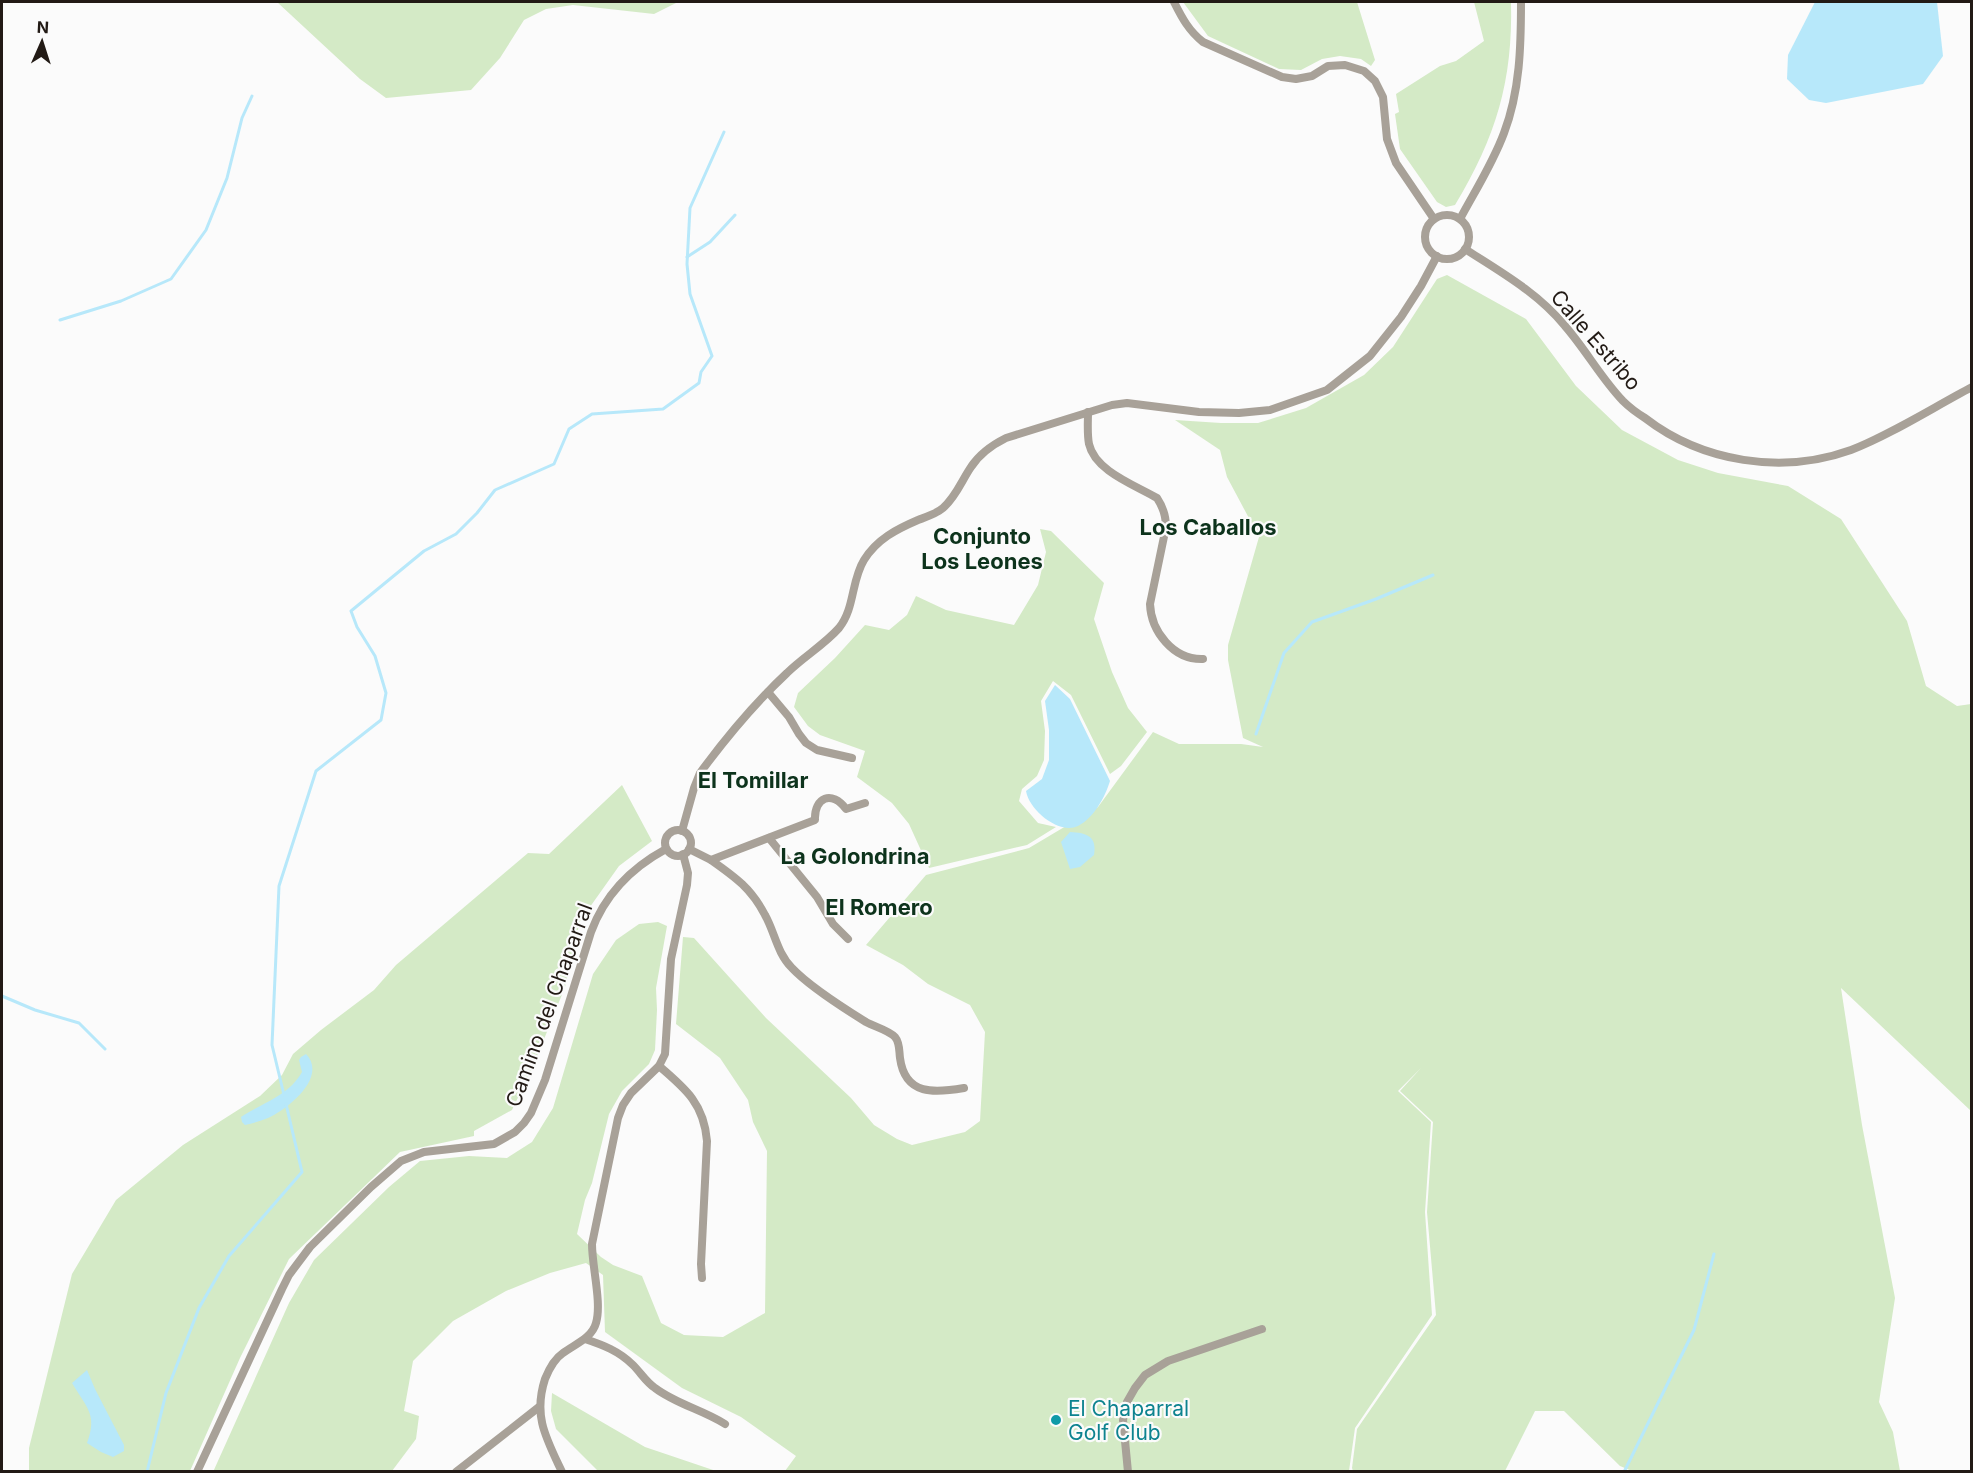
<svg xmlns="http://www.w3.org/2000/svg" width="1973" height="1473" font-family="Inter,sans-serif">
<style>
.green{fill:#d4eac6}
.water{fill:#b7e8fa}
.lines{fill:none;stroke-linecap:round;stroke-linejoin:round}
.stream{stroke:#b7e8fa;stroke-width:3}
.minor{stroke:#a8a198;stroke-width:8}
.culture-dot{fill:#0f9aa8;stroke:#fbfbfb;stroke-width:2}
.labels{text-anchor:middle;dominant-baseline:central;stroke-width:4.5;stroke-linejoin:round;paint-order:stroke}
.street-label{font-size:21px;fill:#221a15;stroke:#fbfbfb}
.culture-label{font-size:21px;fill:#0d838f;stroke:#fbfbfb;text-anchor:start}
.neighbourhood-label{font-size:22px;font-weight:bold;fill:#0d331c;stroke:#fbfbfb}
</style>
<rect width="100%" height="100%" fill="#fbfbfb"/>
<g class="green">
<polygon points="277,2 678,2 654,14 573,5 546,9 524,20 500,58 471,90 386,98 360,79"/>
<polygon points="1183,2 1357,2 1375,60 1371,66 1361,59 1340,56 1322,59 1301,70 1279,69 1208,36"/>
<path d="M1474,2H1511C1513,81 1496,137 1455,205L1446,207L1437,202L1400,149L1395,114L1399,112L1396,94L1440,66L1456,61L1484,41Z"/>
<polygon points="1447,275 1526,319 1576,386 1622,430 1678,460 1718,473 1788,486 1841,519 1907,621 1926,686 1957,706 1971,704 1971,1111 1841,988 1862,1125 1895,1298 1879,1402 1893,1432 1900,1471 1632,1471 1620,1466 1564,1411 1535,1411 1505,1471 1353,1471 1352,1468 1357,1429 1436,1315 1427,1212 1433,1122 1400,1091 1421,1068 1398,1091 1431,1122 1425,1212 1432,1315 1355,1428 1349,1471 785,1471 796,1456 741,1417 682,1388 605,1332 603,1275 586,1263 550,1273 506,1291 453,1321 413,1361 404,1411 419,1416 416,1439 392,1471 213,1472 289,1303 314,1260 389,1187 420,1161 469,1156 507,1158 532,1142 553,1108 593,974 616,940 639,924 658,922 667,926 656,988 657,1010 655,1050 649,1064 622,1091 609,1114 592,1183 585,1200 577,1234 601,1257 613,1265 642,1276 661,1323 684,1335 723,1337 765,1313 767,1151 753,1122 748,1100 720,1058 676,1024 683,937 694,938 766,1018 851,1098 874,1125 897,1139 912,1145 965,1132 980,1121 985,1032 970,1005 928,984 903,965 866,945 926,875 1029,848 1098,807 1153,732 1179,744 1241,744 1263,747 1243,738 1228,660 1228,645 1259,537 1227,477 1220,450 1175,420 1221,423 1258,423 1306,408 1364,375 1393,347 1437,279"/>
<polygon points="1040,529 1051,531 1104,583 1094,619 1112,672 1128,708 1147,732 1121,766 1110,774 1071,695 1053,681 1041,701 1045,731 1044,760 1037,776 1022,789 1019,801 1038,823 1056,827 1027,845 929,868 909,824 892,803 857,777 865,751 820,735 808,726 794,707 798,693 835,658 865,625 889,630 907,615 916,596 946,610 1014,625 1038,585 1046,552"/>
<polygon points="622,785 652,841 619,866 580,921 565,987 534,1064 512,1110 474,1131 474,1136 400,1152 289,1259 240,1358 190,1471 29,1472 29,1448 72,1274 116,1200 183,1145 260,1096 282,1075 293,1054 321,1030 374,990 396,965 528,853 549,854"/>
<polygon points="552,1393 645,1447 716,1471 598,1471 556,1429 551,1411"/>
</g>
<g class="water">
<polygon points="1815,2 1937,2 1943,56 1923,84 1826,103 1809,100 1787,79 1788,55"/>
<path d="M1055,685L1070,699L1110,781C1105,797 1094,818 1078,826C1059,835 1029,810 1026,791L1042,779L1049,760V730L1045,701Z"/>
<path d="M1070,832C1087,833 1097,836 1094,855L1080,867L1070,869L1061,842Z"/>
<path d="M306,1054C328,1077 288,1109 268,1118C261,1121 253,1123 245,1125L242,1122L241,1117L244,1115C265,1102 289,1095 302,1072L299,1060L301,1057Z"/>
<path d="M87,1370L95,1389L124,1445V1451L113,1457L101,1452L87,1443C98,1414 86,1407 72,1383Z"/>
</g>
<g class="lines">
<g class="stream">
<polyline points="687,257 710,242 735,215"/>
<polyline points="60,320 121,301 171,279 206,230 227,178 242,118 252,96"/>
<polyline points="1256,734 1284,653 1312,622 1376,599 1433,575"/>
<polyline points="2,996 35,1010 79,1023 105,1049"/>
<polyline points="284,1095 272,1045 279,886 316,771 381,720 386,693 375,656 357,627 351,611 424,551 456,534 477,513 495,490 554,464 569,429 592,414 663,409 699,383 701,372 712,356 690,294 687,264 690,208 724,132"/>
<polyline points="147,1472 166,1393 199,1308 229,1256 302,1172 286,1104"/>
<polyline points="1624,1472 1694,1330 1714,1254"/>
</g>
<g class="minor">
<path d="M1174,2C1182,18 1189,31 1203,42L1282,77L1296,79L1312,76L1328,66L1345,65L1364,71L1375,81L1383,97L1387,139L1396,163L1434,219"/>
<circle cx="1447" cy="237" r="22"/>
<path d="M1460,219C1475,191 1493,163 1504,133C1520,91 1521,46 1521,2"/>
<path d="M1465,249C1501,272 1538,293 1565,326C1586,350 1601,378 1623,401C1630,408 1637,413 1645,418C1702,462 1782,475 1851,450C1890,435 1934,407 1972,387"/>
<path d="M1088,412C1088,422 1087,434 1089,444C1095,471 1135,485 1157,498C1163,507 1166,515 1166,527L1150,604C1151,631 1173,660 1203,659"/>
<polyline points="768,692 789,717 799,734 806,743 817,750 852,758"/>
<circle cx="678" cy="843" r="13"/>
<path d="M682,831L694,788L700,773C725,739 756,702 787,673C803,657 824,645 839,628C855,608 851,581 864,560C877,539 897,529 918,520C926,517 936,514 943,508C956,497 962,480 971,467C980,453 992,445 1006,438L1112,405L1127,403L1199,412L1239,413L1270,410L1327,390L1370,356L1401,317L1421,286L1437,256"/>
<polyline points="769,838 817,897 833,924 848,939"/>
<path d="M689,849L711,860L815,820C814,797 832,790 846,809L865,803"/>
<path d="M711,860C735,877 751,888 765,915C775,933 777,953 792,968C808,985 845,1009 866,1022C875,1027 888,1030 895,1037C900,1043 899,1051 900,1058C905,1096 935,1093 964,1088"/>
<path d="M659,1066C686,1089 704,1104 707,1141L701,1264L702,1278"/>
<path d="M585,1339C603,1345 619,1351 633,1365C641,1373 646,1382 655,1388C676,1404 703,1410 725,1424"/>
<path d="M197,1472L282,1289L289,1275L310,1247L371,1187L401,1161L424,1152L494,1144L515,1132L524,1123L531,1113L545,1080L591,932C605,894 631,868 666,849"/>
<polyline points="456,1472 539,1407"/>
<path d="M562,1472C546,1438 533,1416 545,1379C549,1369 554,1359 563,1353C575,1344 592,1338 596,1323C602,1303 592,1267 592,1244L618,1118L623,1105L631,1093L659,1066L665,1054L671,959L687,885L688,873L683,854"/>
<polyline points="1128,1472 1123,1420 1127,1402 1135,1388 1145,1375 1168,1361 1262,1329"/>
</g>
</g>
<circle class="culture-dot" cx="1056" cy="1420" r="6"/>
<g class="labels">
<g class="street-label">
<text transform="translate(1596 340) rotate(49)">Calle Estribo</text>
<text transform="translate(549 1005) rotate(-70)">Camino del Chaparral</text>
</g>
<g class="culture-label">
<text x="1068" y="1408">El Chaparral<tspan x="1068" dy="24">Golf Club</tspan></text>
</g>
<g class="neighbourhood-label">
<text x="1208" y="527">Los Caballos</text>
<text x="982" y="536">Conjunto<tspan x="982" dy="25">Los Leones</tspan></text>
<text x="753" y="780">El Tomillar</text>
<text x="855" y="856">La Golondrina</text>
<text x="879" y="907">El Romero</text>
</g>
</g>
<rect width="1973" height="1473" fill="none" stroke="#221a15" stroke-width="6"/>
<g transform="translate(42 42) rotate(3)" stroke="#fbfbfb" stroke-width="4.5" paint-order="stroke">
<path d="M0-4.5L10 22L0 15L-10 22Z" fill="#221a15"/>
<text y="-9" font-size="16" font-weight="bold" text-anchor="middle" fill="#221a15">N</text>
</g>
</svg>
